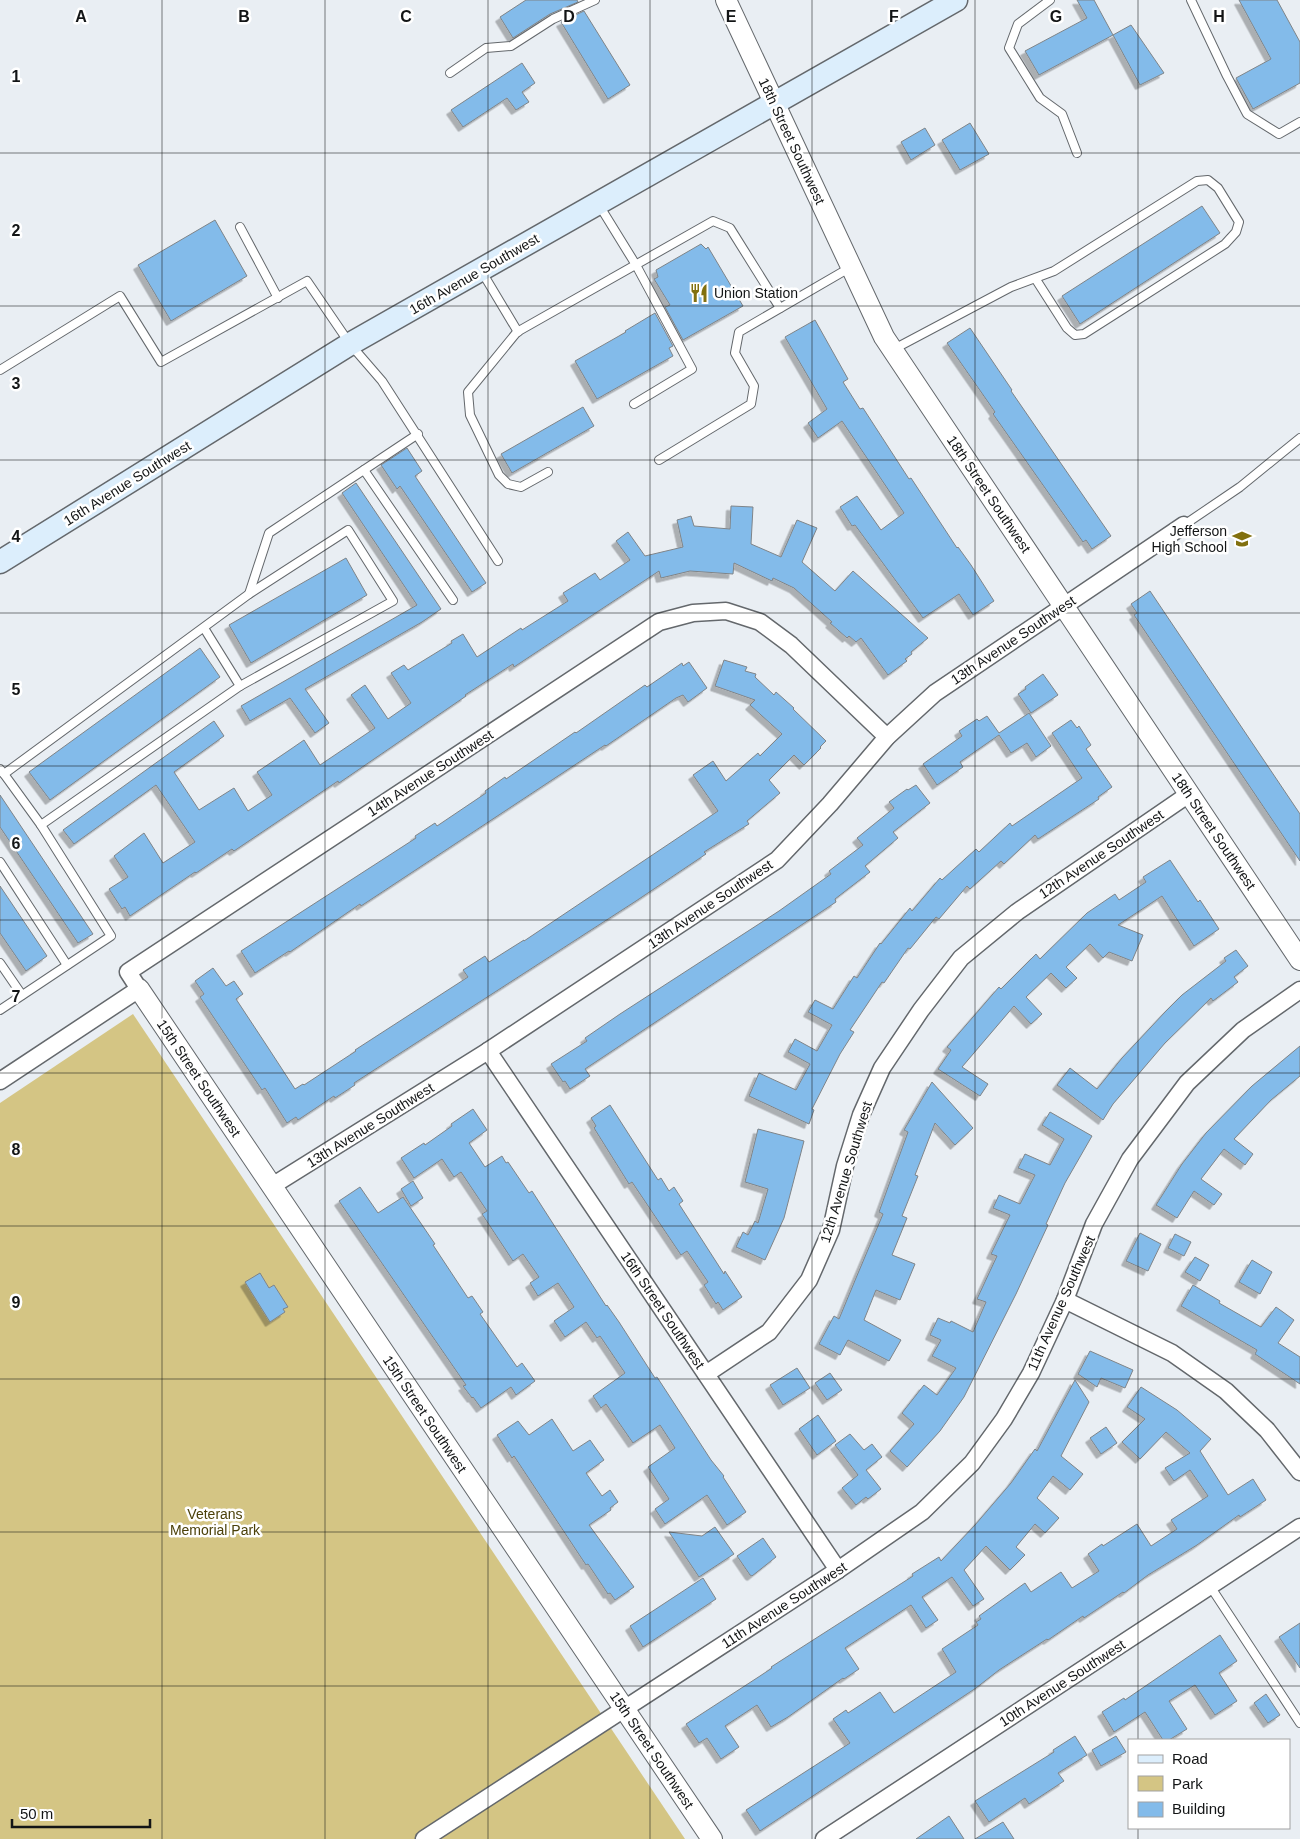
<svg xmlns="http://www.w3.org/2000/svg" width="1300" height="1839" font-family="Helvetica,sans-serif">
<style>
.green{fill:#d4c584}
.building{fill:#83bbea;stroke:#7f8488;filter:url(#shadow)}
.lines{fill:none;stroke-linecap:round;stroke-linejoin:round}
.service-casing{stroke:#64686c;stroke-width:10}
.minor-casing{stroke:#64686c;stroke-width:19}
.tertiary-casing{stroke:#64686c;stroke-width:22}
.secondary-casing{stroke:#64686c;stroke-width:25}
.service{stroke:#fff;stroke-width:8}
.minor{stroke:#fff;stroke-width:16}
.tertiary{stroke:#fff;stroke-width:20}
.secondary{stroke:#dceefc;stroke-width:22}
.grid{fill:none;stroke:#131516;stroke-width:1;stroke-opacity:0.55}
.labels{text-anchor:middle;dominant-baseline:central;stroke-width:5;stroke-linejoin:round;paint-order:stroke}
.street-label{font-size:14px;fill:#131516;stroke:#fff}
.poi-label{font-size:14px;fill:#131516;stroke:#fff;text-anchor:start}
.park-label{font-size:14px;fill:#4b4009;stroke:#fff}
.grid-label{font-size:16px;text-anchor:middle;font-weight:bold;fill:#131516;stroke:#fff;stroke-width:5;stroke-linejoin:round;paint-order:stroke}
</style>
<defs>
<filter id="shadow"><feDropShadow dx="-4.5" dy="4.5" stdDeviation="0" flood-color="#0004"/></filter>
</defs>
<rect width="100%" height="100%" fill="#e9eef3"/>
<polygon class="green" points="133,1014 685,1839 0,1839 0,1103"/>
<g class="building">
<polygon points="526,0 577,0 578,2 550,14 513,38 500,17"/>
<polygon points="1077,0 1094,0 1113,35 1039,75 1025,51 1087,18"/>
<polygon points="1239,0 1277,0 1300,42 1300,83 1253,109 1236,78 1271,59"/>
<polygon points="584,11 630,85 608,99 561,22"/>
<polygon points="1131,25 1164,73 1140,85 1113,35"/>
<polygon points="522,63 535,83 522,92 529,102 516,110 507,98 463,127 451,110"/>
<polygon points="970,123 989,154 960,170 942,140"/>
<polygon points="925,128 935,145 911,160 901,142"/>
<polygon points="1202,206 1220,233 1080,324 1062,296"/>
<polygon points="215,220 247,276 171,321 138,265"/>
<polygon points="701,244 706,249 708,247 743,306 683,340 665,307 670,305 654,279 658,277 656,270"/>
<polygon points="655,313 673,346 669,348 673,356 597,399 575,361 626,332 625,331"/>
<polygon points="815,320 848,379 843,382 860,409 863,408 909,479 911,478 957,548 958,547 971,565 994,601 973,615 959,594 923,618 855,525 852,526 840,507 857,496 881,530 904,513 842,421 818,438 808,423 827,409 785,337"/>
<polygon points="970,328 1012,390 1011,391 1111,536 1092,549 1086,540 1083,542 993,414 995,412 947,343"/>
<polygon points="583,407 594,426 512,473 501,454"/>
<polygon points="407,448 422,471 415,476 486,583 472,592 400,486 397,489 381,465"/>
<polygon points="356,483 441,609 422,622 305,689 329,723 315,733 290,698 250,721 241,706 417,605 342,493"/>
<polygon points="731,506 753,507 751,544 781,557 797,520 817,528 802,562 835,591 853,571 928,638 911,652 912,654 905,659 907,661 888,675 861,638 856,642 849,636 847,638 830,623 832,622 794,588 773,578 772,581 734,563 733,574 690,571 661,578 659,571 514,667 513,664 465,695 466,696 339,783 338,781 234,851 232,849 196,873 195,872 130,916 125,907 122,909 109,889 128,877 114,856 144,833 163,863 195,842 156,785 74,844 63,830 214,721 224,736 174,772 199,810 234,788 248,811 272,795 257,772 291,749 304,740 320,765 375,728 351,695 365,685 388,719 411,703 391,673 404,665 408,670 452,643 451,641 463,634 477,657 521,628 522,630 568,601 563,593 595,573 600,580 630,560 616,541 628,532 645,556 683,547 677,520 691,516 694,526 730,529"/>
<polygon points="346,558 367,595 251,663 229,625"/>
<polygon points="1150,591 1300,814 1300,861 1134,615 1137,613 1131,604"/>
<polygon points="200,648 220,677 50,800 29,772"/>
<polygon points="724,660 747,667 745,671 756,674 755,677 774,695 776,692 794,708 793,709 826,741 820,747 821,748 804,765 794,755 769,780 780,793 747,821 749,824 704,852 706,854 636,901 354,1083 355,1085 335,1098 334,1096 298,1120 296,1117 287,1123 265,1088 262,1090 200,997 204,994 195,981 213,968 226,986 234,981 243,994 236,999 267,1046 295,1089 303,1084 304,1085 356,1051 355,1050 468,977 463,970 485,956 489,962 524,940 524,941 718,811 693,775 713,761 726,781 758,753 760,756 782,734 750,705 755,700 715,686"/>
<polygon points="689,662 707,688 688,702 683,695 676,698 606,746 605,745 361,906 360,904 290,952 289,951 255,973 241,951 416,838 415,836 435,823 437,826 486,793 485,791 505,777 506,779 575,732 576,733 645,685 647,687 682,663 683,666"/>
<polygon points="1043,674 1058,695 1031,713 1018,694 1026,689 1025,687"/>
<polygon points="1029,713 1051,746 1036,757 1027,743 1011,753 999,735 960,762 963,767 937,785 923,764 962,736 959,731 977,719 979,721 987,716 999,733"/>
<polygon points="1071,720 1077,728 1079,726 1091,745 1086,749 1112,787 1098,797 1099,799 1038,839 1035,835 1004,864 1001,861 970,889 967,886 939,919 936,917 910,949 908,948 884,983 882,982 850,1030 854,1032 840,1054 812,1109 814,1110 809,1124 749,1096 759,1073 796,1090 810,1064 788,1052 795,1039 817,1051 832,1025 808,1012 815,1000 833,1009 854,976 857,978 880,943 881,944 910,908 912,911 940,878 942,880 976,849 979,852 1010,823 1012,826 1082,778 1052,733"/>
<polygon points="916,785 930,803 893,832 898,838 865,866 870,872 835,899 836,902 585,1069 590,1076 570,1089 565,1081 563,1082 551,1064 587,1041 585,1038 620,1014 779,911 831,874 829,871 863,845 857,838 894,808 889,802 907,789 908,790"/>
<polygon points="0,795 93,934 78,943 0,827"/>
<polygon points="1170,860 1198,902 1200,900 1219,929 1194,946 1162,896 1118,925 1143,935 1132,961 1109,952 1103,958 1090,944 1066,967 1077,978 1066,988 1051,973 1026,997 1042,1014 1031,1024 1014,1006 962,1067 988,1084 980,1096 938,1069 951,1050 947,1047 999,987 1001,989 1036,954 1040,959 1087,913 1115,894 1119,900 1146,882 1143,877"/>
<polygon points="0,886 47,956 26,971 0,933"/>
<polygon points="1236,950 1248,966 1234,977 1238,982 1213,1001 1211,998 1165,1043 1113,1104 1103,1120 1057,1085 1070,1068 1097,1089 1122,1058 1165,1012 1182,995 1226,961 1224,958"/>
<polygon points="1300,1046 1300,1076 1271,1100 1234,1139 1253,1154 1245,1165 1224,1149 1201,1179 1222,1194 1214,1205 1194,1191 1177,1218 1156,1205 1182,1164 1206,1133 1252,1086"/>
<polygon points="932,1082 973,1128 955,1145 935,1123 915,1175 918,1176 902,1216 907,1218 892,1255 915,1264 900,1300 876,1290 864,1320 901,1340 889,1361 848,1340 840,1355 819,1344 834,1316 839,1319 856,1278 883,1214 879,1212 908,1132 904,1130"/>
<polygon points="610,1105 658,1180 661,1178 669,1191 674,1187 683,1201 679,1204 724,1274 725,1271 742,1297 723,1310 718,1302 716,1304 704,1285 708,1282 687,1251 681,1255 632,1182 629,1184 594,1128 596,1126 591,1118"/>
<polygon points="473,1109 487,1130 469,1143 485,1167 502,1156 506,1163 508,1162 529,1193 532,1191 606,1306 607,1305 619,1322 655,1378 657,1377 711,1460 724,1476 723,1477 746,1512 727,1525 707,1495 665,1524 655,1509 669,1499 648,1467 675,1448 660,1425 633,1443 606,1404 601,1408 593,1396 625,1373 600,1336 597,1338 586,1322 565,1337 554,1321 574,1307 558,1283 538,1296 530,1283 539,1277 523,1254 513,1261 482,1214 487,1211 461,1172 454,1177 442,1159 414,1178 401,1158 424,1143 425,1145 452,1126 451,1124"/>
<polygon points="1050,1112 1092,1136 1065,1183 1046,1224 1048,1225 1016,1294 964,1397 940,1431 907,1467 890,1451 914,1424 902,1413 924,1385 937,1395 956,1368 932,1356 941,1340 930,1335 938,1318 950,1323 951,1321 973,1332 986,1302 977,1299 997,1256 991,1254 1010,1215 993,1208 999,1195 1020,1204 1035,1175 1018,1168 1025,1154 1050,1165 1064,1139 1042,1125"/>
<polygon points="758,1129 804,1141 784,1218 765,1260 736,1247 743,1232 748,1235 755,1221 758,1223 768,1189 745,1182"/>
<polygon points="413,1181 423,1198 411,1206 401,1189"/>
<polygon points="360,1187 378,1213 403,1197 435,1244 433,1245 468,1298 472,1296 483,1312 480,1314 517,1367 522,1363 535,1381 516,1395 511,1387 481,1408 473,1397 472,1398 463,1386 466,1385 339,1201"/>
<polygon points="1140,1233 1161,1244 1148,1271 1126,1261"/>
<polygon points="1175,1234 1191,1242 1184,1256 1168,1248"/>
<polygon points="1195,1257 1209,1265 1200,1281 1185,1272"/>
<polygon points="1252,1260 1272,1272 1260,1294 1239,1282"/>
<polygon points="260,1273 269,1288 274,1285 288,1307 283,1309 285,1312 270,1322 245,1282"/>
<polygon points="1193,1285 1220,1301 1219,1303 1261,1327 1276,1307 1294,1320 1278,1343 1300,1357 1300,1384 1255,1354 1257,1350 1181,1306"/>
<polygon points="1090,1351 1133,1370 1125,1388 1101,1378 1097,1387 1078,1374"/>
<polygon points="797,1368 810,1388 783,1405 770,1385"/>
<polygon points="830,1373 842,1390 827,1400 815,1383"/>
<polygon points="1075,1380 1089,1402 1061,1456 1083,1474 1070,1490 1053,1476 1037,1498 1059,1518 1045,1533 1035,1524 1016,1547 1025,1555 1010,1570 986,1546 964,1570 984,1599 973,1606 952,1577 922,1597 938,1620 926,1628 911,1605 845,1648 859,1669 844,1679 843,1678 788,1717 771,1727 757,1705 725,1726 739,1747 721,1759 707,1738 699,1743 686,1724 760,1676 772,1668 771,1667 913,1576 912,1574 939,1557 941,1561 975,1525 1011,1483 1035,1449 1037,1451"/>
<polygon points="1141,1387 1177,1410 1211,1439 1200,1451 1228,1495 1253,1479 1266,1500 1240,1517 1239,1515 1197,1545 1148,1575 1124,1593 1123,1592 1084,1618 1083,1616 1048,1640 1047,1639 999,1670 976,1688 760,1831 746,1810 850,1743 833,1719 846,1710 848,1713 880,1692 894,1713 956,1672 942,1649 978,1625 976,1622 981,1619 979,1616 1025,1583 1031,1592 1061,1572 1072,1588 1099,1571 1088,1554 1102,1544 1103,1546 1137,1524 1151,1546 1177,1529 1171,1520 1208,1496 1190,1470 1174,1481 1165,1468 1190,1453 1166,1432 1140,1459 1122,1442 1145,1419 1127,1407"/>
<polygon points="818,1415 836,1441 817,1455 799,1429"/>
<polygon points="552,1419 573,1451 590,1440 604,1460 586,1473 602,1496 610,1490 618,1502 610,1508 611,1510 589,1525 634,1587 615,1600 610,1593 608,1594 588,1564 586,1565 514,1456 512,1458 497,1435 518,1421 529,1435"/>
<polygon points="1106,1427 1117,1443 1101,1454 1090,1438"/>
<polygon points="850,1434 864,1450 872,1444 882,1457 866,1470 881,1489 868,1499 866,1497 856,1505 842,1488 858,1475 835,1445"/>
<polygon points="715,1527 734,1554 699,1577 669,1532 702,1536"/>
<polygon points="763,1538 776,1557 752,1576 750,1575 737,1556"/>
<polygon points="703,1578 716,1599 643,1647 630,1626"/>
<polygon points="1300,1623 1300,1668 1279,1637"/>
<polygon points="1220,1635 1237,1661 1219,1673 1237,1701 1215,1715 1195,1685 1169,1701 1187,1729 1169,1740 1163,1740 1145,1712 1114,1732 1102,1712 1124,1698 1125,1700"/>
<polygon points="1266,1694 1280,1715 1268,1723 1254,1703"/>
<polygon points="1075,1736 1087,1755 1058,1773 1064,1781 1029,1804 1025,1798 989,1822 975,1801 1054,1752 1053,1750"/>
<polygon points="1116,1736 1126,1752 1101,1766 1092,1750"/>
<polygon points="949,1816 964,1839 916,1839"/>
<polygon points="1003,1822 1014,1839 975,1839"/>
</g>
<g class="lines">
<g class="service-casing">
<g id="service">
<polyline points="1050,0 1018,24 1009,48 1040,98 1062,114 1077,153"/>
<polyline points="1191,0 1227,76 1247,114 1279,134 1300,122"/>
<polyline points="450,73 486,48 511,46 553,19 595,0"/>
<polyline points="599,205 636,265 692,369 634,404"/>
<polyline points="240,227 278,298"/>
<polyline points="482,272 518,332"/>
<polyline points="894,349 1011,287 1054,271 1197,181 1208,180 1218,188 1239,222 1236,232 1225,244 1084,334 1075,335 1067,328 1035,278"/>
<polyline points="0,370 120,296 161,362 307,281 350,344 382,381 498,561"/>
<polyline points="659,460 751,404 754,386 735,353 739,332 851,267"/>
<polyline points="364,470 453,600"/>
<polyline points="548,472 521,487 508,484 499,475 470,415 468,392 517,332 713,221 730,228 780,308"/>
<polyline points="1184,525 1240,487 1300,438"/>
<polyline points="249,594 269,533 418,434"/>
<polyline points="204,628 240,686"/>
<polyline points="0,769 4,774 249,594 348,530 393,601 240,686 41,825 111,936 0,1010"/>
<polyline points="4,774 41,825"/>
<polyline points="0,862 67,965"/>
<polyline points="0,963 22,995"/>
<polyline points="1210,1586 1300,1723"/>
</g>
</g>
<g class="minor-casing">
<g id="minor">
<polyline points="488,1051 838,1570"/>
<polyline points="0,1081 139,989 128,972 659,622 693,613 726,611 760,622 791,645 887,737"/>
<polyline points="272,1186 488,1051 777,860 830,804 887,737 935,693 1184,525"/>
<polyline points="1065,1300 1172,1353 1226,1391 1267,1430 1300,1472"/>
<polyline points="706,1374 769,1332 809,1280 831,1230 845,1166 861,1115 882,1068 921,1010 961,958 1017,912 1189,794"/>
<polyline points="424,1839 838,1570 922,1512 972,1463 1004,1419 1031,1373 1065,1300 1094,1224 1130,1159 1187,1083 1243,1030 1300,990"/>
<polyline points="824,1839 1300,1527"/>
</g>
</g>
<g class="tertiary-casing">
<g id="tertiary">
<polyline points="726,0 884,337 1300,960"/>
<polyline points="139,989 712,1839"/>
</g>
</g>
<g class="secondary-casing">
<polyline id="secondary" points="0,562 350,344 956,0"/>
</g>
<use href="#service" class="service"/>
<use href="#minor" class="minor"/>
<use href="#tertiary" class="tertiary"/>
<use href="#secondary" class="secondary"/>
</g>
<path class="grid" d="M162,0V1839M325,0V1839M488,0V1839M650,0V1839M812,0V1839M975,0V1839M1138,0V1740M0,153H1300M0,306H1300M0,460H1300M0,613H1300M0,766H1300M0,920H1300M0,1073H1300M0,1226H1300M0,1379H1300M0,1532H1300M0,1686H1300M1138,1828V1839"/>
<defs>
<g id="restaurant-bare" transform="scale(1.5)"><path d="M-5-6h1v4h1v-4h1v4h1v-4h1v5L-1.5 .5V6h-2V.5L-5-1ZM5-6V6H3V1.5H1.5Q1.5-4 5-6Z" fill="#82700f" stroke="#fff" stroke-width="2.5" paint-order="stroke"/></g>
<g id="school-bare" transform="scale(1.5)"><path d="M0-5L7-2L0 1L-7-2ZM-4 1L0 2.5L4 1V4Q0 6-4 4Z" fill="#82700f" stroke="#fff" stroke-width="2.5" paint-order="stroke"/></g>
</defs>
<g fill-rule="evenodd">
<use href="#restaurant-bare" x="699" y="293"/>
<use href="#school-bare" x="1242" y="539"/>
</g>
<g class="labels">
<g class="street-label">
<text transform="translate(792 141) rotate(65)">18th Street Southwest</text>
<text transform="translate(474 274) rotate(-30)">16th Avenue Southwest</text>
<text transform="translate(127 483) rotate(-32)">16th Avenue Southwest</text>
<text transform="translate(989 494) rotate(56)">18th Street Southwest</text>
<text transform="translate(1013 640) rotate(-34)">13th Avenue Southwest</text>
<text transform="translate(430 773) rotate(-33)">14th Avenue Southwest</text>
<text transform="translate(1214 831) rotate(56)">18th Street Southwest</text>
<text transform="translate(1101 854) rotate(-34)">12th Avenue Southwest</text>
<text transform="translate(710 904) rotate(-34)">13th Avenue Southwest</text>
<text transform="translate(199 1078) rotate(56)">15th Street Southwest</text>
<text transform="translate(370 1125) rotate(-32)">13th Avenue Southwest</text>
<text transform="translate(846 1172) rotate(-73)">12th Avenue Southwest</text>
<text transform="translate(1061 1303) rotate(-66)">11th Avenue Southwest</text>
<text transform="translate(663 1310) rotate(56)">16th Street Southwest</text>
<text transform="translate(425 1414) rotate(56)">15th Street Southwest</text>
<text transform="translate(784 1605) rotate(-33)">11th Avenue Southwest</text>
<text transform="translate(1062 1683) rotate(-33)">10th Avenue Southwest</text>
<text transform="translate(652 1750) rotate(56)">15th Street Southwest</text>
</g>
<g class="poi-label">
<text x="714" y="293">Union Station</text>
<text x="1227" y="531" text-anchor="end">Jefferson<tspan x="1227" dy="16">High School</tspan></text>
</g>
<g class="park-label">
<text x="215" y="1514">Veterans<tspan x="215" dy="16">Memorial Park</tspan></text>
</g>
</g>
<g class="grid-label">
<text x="81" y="22">A</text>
<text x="244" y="22">B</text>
<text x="406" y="22">C</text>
<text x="569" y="22">D</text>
<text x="731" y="22">E</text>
<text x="894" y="22">F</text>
<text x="1056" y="22">G</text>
<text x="1219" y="22">H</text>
<text x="16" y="82">1</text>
<text x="16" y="236">2</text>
<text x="16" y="389">3</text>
<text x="16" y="542">4</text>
<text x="16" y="695">5</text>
<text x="16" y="849">6</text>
<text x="16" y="1002">7</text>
<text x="16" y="1155">8</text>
<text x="16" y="1308">9</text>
</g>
<rect x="1128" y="1739" width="162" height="90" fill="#ffffff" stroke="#a1a1a2"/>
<rect x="1138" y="1755" width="25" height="8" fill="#dceefc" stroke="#a1a1a2"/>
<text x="1172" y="1764" font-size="15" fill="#131516">Road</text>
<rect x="1138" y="1776" width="25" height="15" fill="#d4c584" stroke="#a1a1a2"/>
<text x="1172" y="1789" font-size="15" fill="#131516">Park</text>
<rect x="1138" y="1802" width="25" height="15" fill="#83bbea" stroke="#a1a1a2"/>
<text x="1172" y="1814" font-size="15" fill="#131516">Building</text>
<path d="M12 1819v8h138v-8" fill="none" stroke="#131516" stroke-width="2.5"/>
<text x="20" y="1819" font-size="15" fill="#131516" stroke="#ffffff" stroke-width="4" paint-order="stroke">50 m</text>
</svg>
